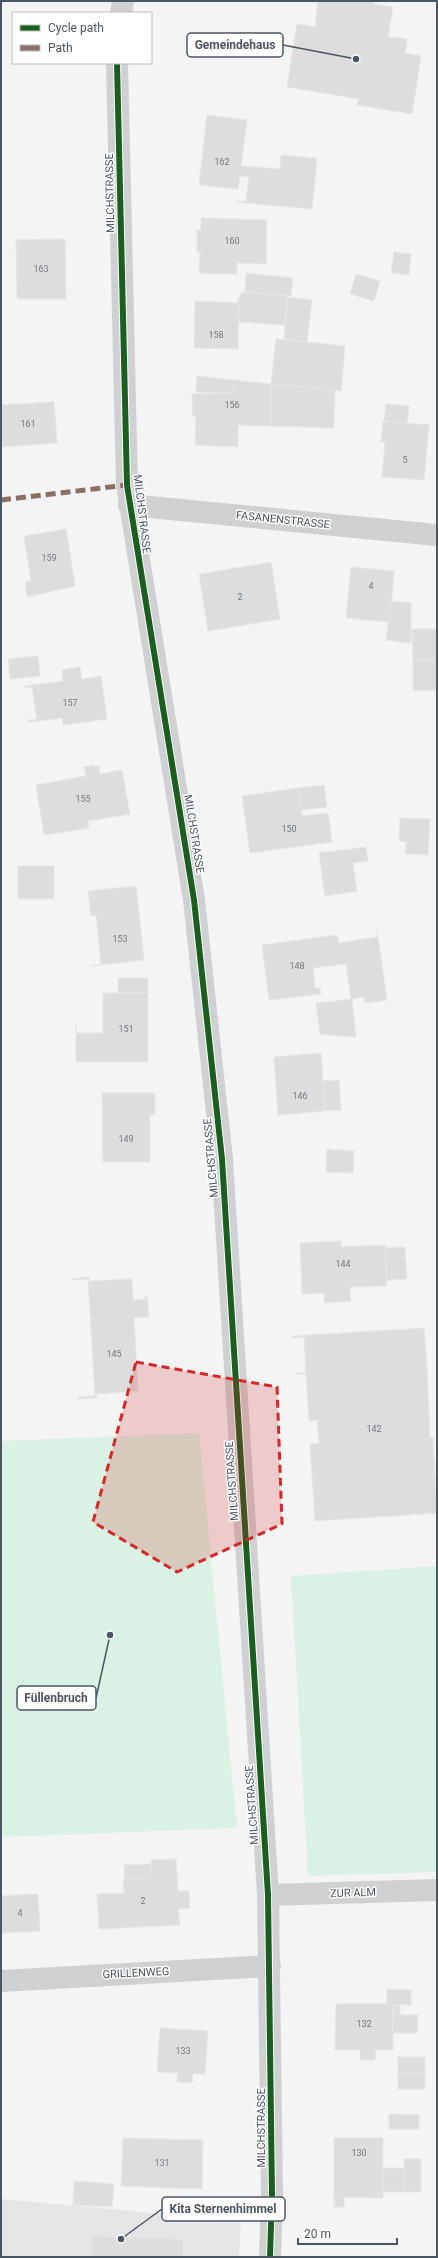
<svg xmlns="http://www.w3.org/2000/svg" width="438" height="2258" font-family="Roboto,sans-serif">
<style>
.education{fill:#e6e5e6}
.green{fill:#d9f2e3}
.building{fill:#ddddde;stroke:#e5e6e7}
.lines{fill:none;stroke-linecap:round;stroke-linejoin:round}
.street{stroke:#ced0d2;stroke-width:22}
.quiet{stroke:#8d6e63;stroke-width:5;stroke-dasharray:10 5;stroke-linecap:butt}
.cycleway-casing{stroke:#fff;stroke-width:8}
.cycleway{stroke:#1b5e20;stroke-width:6}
.marked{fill:#d62828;fill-opacity:0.2;stroke:#d62828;stroke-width:3;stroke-dasharray:8 5;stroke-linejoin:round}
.labels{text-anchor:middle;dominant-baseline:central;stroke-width:3;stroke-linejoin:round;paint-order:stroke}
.number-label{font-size:9px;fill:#707881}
.street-label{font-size:11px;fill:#4a5661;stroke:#fff}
.leader{fill:none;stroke:#4a5661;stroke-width:1.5}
.callout-dot{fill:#4a5661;stroke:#fff;stroke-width:1.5}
.callout{fill:#fff;stroke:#4a5661;stroke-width:1.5}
.callout-label{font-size:12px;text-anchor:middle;font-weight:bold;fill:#4a5661}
</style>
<rect width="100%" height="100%" fill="#f4f4f4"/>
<polygon class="education" points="1,2199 241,2221 239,2257 1,2257"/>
<g class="green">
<polygon points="199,1433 237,1828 1,1837 1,1441"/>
<polygon points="437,1566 437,1872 308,1876 291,1576"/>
</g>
<g class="building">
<polygon points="318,1 374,1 374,4 393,7 388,37 407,39 405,53 421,56 412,114 357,105 359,99 287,87 297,24 315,27"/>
<polygon points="207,115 247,120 241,166 280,169 281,155 317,158 312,209 236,202 246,201 249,177 240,176 238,189 199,185"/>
<polygon points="201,218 267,220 266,264 237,263 237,274 199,273 200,252 197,252 197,230 201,230"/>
<polygon points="65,239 66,299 17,299 16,240"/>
<polygon points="394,252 411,254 409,275 391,273"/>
<polygon points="246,273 293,278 291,296 245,292"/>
<polygon points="356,274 380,281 374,301 350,294"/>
<polygon points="245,292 288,296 286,325 238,322 239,303 237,303 240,294"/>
<polygon points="288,297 312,300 307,342 284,339"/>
<polygon points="195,301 239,303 238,349 194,348"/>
<polygon points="276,339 345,346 341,391 271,384"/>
<polygon points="197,376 234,380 233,393 196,392"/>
<polygon points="234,380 271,384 271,426 238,425 238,447 195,445 196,416 193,416 192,394 233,393"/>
<polygon points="271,384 335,390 334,428 271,426"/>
<polygon points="54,402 57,443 1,447 1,405"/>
<polygon points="386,404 409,406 407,423 384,421"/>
<polygon points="383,421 429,425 424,480 382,477 385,442 381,442"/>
<polygon points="66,529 75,586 27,597 25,582 31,580 24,536"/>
<polygon points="271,562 280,619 208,631 199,574"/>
<polygon points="351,567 394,571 390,622 346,618"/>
<polygon points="391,601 411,603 411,643 386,640"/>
<polygon points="412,629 437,629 437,660 413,661"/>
<polygon points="38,656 40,676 10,679 8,659"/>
<polygon points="437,660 437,690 413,691 413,661"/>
<polygon points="80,667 82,679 101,676 107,719 63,725 62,718 29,722 29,720 37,719 32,687 25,688 25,686 63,681 62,670"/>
<polygon points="94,765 94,767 99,766 100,774 122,770 130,814 88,821 89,828 44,835 36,785 86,776 84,767"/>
<polygon points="324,785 327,807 301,810 298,788"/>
<polygon points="298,788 302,816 328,813 332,842 250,853 242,796"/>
<polygon points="400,818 430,819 428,855 405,854 406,842 399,841"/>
<polygon points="366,847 368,861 353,863 357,891 325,896 319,853"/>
<rect x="18" y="866" width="36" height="33"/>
<polygon points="136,886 144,960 91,966 101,964 96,915 91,916 88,891"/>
<polygon points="377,930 387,1000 365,1003 364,997 351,999 346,964 313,968 315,988 320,988 321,994 269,1000 262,945 337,935 339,943 378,937"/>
<rect x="118" y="978" width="30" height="15"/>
<polygon points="103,993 148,993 148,1062 76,1062 76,1025 77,1033 103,1033"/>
<polygon points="352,999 356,1037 320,1034 316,1003"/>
<polygon points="321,1053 325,1111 278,1115 274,1057"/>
<polygon points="339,1080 341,1110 325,1111 323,1081"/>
<polygon points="102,1093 155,1093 155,1115 150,1115 150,1162 103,1162"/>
<polygon points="327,1149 354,1151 353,1173 326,1172"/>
<polygon points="341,1241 341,1247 385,1245 387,1286 350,1287 351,1301 339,1302 324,1303 324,1293 302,1294 300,1243"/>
<polygon points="405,1247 407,1279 387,1280 385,1248"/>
<polygon points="89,1277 89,1281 132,1279 133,1300 146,1299 145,1296 147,1296 149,1317 134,1318 138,1391 96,1394 97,1398 78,1399 78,1397 95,1396 88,1279 71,1280 71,1279"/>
<polygon points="424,1328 427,1366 430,1438 433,1437 437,1513 315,1521 310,1444 319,1443 317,1420 309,1421 306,1374 296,1374 306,1372 304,1337 293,1338 293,1336"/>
<polygon points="176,1859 178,1891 189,1891 190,1908 178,1909 180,1925 99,1929 97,1894 124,1893 123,1879 152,1878 151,1860"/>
<polygon points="151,1864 152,1878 125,1879 124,1865"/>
<polygon points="38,1894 40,1931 1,1933 1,1896"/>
<polygon points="387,1989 411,1990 411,2005 387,2004"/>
<polygon points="336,2004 393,2004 393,2050 376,2050 375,2060 360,2060 360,2050 335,2050"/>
<rect x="394" y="2005" width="6" height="10"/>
<polygon points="394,2015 418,2015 417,2033 393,2033"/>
<polygon points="160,2028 208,2031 205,2074 193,2074 192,2083 177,2082 178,2073 157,2072"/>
<rect x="398" y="2057" width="27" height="17"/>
<rect x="398" y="2074" width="27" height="15"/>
<polygon points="389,2114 419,2115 419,2129 389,2129"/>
<polygon points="123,2138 203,2140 202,2189 121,2186"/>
<polygon points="334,2138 383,2138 383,2198 334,2197"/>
<rect x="404" y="2159" width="17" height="33"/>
<rect x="383" y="2168" width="21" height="24"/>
<polygon points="74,2181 114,2184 112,2207 73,2205"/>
<rect x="334" y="2197" width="10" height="10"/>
<polygon points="92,2236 183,2239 183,2257 91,2257"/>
</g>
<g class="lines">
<g class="street">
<polyline points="121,13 123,1"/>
<polyline points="117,63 127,485 194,900 222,1159 268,1895 272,2195 270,2257"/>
<polyline points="129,505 437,535"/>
<polyline points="268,1895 437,1890"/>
<polyline points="1,1981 270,1966"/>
</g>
<polyline class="quiet" points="1,500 127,485"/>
<g class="cycleway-casing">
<polyline id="cycleway" points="117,63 127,485 194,900 222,1159 268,1895 272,2195 270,2257"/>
</g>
<use href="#cycleway" class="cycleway"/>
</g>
<path class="marked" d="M136,1362L277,1387L282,1524L177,1572L93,1522Z"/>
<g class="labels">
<g class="number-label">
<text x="222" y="162">162</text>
<text x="232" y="241">160</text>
<text x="41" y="269">163</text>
<text x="216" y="335">158</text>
<text x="232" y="405">156</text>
<text x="28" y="424">161</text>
<text x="405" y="460">5</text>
<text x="49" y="558">159</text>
<text x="371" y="586">4</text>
<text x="240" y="597">2</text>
<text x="70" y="703">157</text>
<text x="83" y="799">155</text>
<text x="289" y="829">150</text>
<text x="120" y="939">153</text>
<text x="297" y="966">148</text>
<text x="126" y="1029">151</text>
<text x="300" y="1096">146</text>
<text x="126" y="1139">149</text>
<text x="343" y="1264">144</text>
<text x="114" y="1354">145</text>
<text x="374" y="1429">142</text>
<text x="143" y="1901">2</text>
<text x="20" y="1913">4</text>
<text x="364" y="2024">132</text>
<text x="183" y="2051">133</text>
<text x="359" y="2153">130</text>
<text x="162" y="2163">131</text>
</g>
<g class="street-label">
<text transform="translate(110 193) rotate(-91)">MILCHSTRASSE</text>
<text transform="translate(142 514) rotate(83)">MILCHSTRASSE</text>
<text transform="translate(283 520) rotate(6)">FASANENSTRASSE</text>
<text transform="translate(194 834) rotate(81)">MILCHSTRASSE</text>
<text transform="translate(211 1158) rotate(-95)">MILCHSTRASSE</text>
<text transform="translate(232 1481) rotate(-94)">MILCHSTRASSE</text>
<text transform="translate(252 1805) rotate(-94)">MILCHSTRASSE</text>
<text transform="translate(353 1893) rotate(-2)">ZUR ALM</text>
<text transform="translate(136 1973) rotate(-3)">GRILLENWEG</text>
<text transform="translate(261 2128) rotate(-90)">MILCHSTRASSE</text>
</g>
</g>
<path class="leader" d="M356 59L283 45M110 1635L96 1698M121 2239L162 2209"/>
<g class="callout-dot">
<circle cx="356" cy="59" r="4"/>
<circle cx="110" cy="1635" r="4"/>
<circle cx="121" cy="2239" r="4"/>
</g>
<g class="callout">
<rect x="187" y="33" width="96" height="24" rx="4"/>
<rect x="17" y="1686" width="79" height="24" rx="4"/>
<rect x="162" y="2197" width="123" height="24" rx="4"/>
</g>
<g class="callout-label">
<text x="235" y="49">Gemeindehaus</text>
<text x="56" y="1702">Füllenbruch</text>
<text x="223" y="2213">Kita Sternenhimmel</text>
</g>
<rect width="438" height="2258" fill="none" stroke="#4a5661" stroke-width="4"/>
<rect x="12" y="12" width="140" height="52" fill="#ffffff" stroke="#b7bbc0"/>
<rect x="20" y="25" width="20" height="6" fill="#1b5e20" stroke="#b7bbc0"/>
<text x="48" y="32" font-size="12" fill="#4a5661">Cycle path</text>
<rect x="20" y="45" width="20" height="6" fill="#8d6e63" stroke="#b7bbc0"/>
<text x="48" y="52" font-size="12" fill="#4a5661">Path</text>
<path d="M298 2238v6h99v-6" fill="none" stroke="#4a5661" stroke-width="2"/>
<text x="304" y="2238" font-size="12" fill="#4a5661" stroke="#ffffff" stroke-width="3" paint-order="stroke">20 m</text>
</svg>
